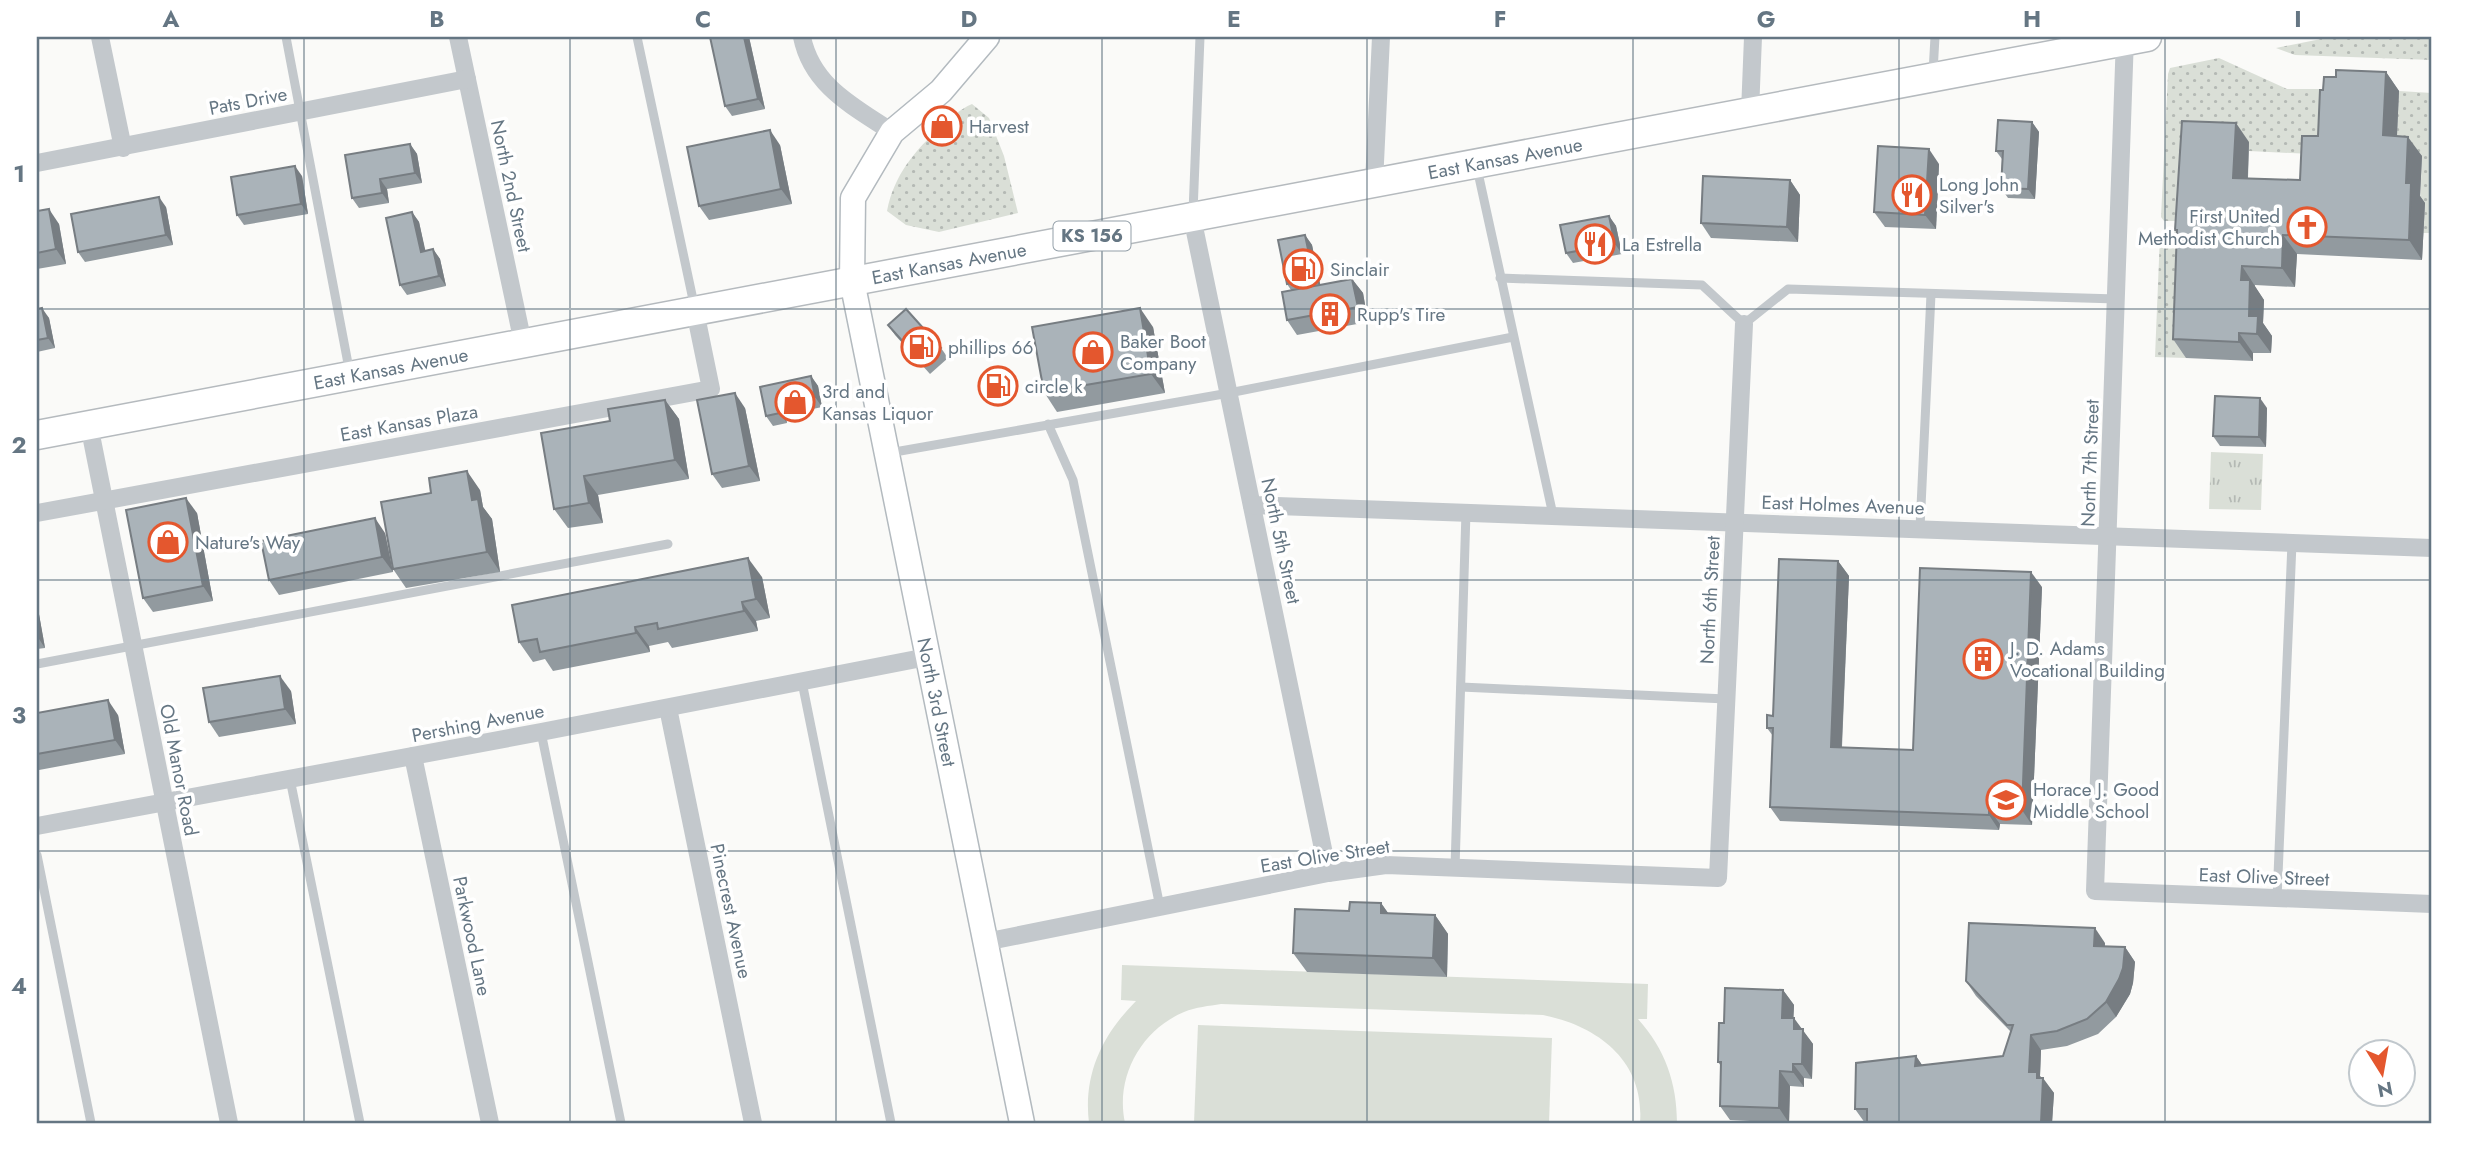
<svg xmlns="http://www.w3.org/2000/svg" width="2469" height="1160" font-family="Jost,sans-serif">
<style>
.grass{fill:url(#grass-dots)}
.park{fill:url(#park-tufts)}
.pitch{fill:#dadfd7}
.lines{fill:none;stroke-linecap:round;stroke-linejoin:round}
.secondary-casing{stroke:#b3babf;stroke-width:27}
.primary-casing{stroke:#b5babe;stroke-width:31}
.service{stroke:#c3c8cc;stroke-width:9}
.minor{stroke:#c3c8cc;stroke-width:18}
.secondary{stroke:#fff;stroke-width:24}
.primary{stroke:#fff;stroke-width:28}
.wall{fill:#929a9f}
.shaded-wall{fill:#777d82}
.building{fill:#aab3b9;stroke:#777d82;stroke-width:2}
.grid{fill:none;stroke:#657683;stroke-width:2;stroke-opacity:0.55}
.labels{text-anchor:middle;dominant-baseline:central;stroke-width:7;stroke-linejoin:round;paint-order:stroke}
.shield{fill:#fff;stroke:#939fa8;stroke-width:2}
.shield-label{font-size:18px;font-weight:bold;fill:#657683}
.street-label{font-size:19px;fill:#657683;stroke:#fff}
.poi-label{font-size:19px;fill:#657683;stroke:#fff;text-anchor:start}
.neatline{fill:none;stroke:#657683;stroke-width:2.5}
.grid-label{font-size:23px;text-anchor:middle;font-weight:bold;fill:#657683}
</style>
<defs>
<pattern id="grass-dots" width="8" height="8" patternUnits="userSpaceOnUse" patternTransform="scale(1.75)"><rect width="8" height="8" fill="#dadfd7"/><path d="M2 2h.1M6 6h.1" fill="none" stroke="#b4b9b4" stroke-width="1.8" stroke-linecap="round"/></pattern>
<pattern id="park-tufts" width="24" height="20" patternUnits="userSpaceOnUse" patternTransform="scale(1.75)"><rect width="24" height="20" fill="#dadfd7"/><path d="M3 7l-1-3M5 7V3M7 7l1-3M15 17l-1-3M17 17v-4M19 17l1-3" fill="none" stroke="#b4b9b4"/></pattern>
</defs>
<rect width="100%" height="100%" fill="#fafaf8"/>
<g class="grass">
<polygon points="2331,37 2432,37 2432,60 2295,55 2276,48"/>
<polygon points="2219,58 2287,89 2350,89 2331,155 2249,151 2249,142 2190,221 2164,221 2161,217 2168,74 2170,68"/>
<polygon points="2399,91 2432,93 2432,233 2423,233 2425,203 2420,202 2422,156 2396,155"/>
<path d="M972,104L989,118L1004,156L1018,213L939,232L906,225L887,211C894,175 915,150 942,126C951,118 960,109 972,104Z"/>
<polygon points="2165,231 2190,232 2186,358 2155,357 2160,235"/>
</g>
<polygon class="park" points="2211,452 2263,454 2261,510 2209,509"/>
<g class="pitch">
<path d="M1122,965L1648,984L1647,1019H1638C1665,1049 1677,1083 1677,1123H1640C1645,1061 1598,1026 1543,1015L1221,1004C1209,1006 1196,1007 1184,1012C1141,1030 1115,1077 1125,1123H1089C1083,1075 1102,1035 1136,1001L1121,1000Z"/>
<polygon points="1198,1025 1552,1038 1549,1123 1194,1123"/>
</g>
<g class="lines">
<g class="secondary-casing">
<g id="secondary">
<path id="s1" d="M987,37L941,91L892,132L853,198L852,281L1022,1123"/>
</g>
</g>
<g class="primary-casing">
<g id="primary">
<path id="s2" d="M37,435L2147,37"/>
</g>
</g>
<g class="service">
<polyline points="286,37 350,374"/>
<polyline points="637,37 695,309"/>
<polyline points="1933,72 1935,37"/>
<polyline points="1477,168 1553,515"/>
<polyline points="1193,212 1200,37"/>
<polyline points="1500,278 1702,285 1744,324 1788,289 2117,299"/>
<polyline points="1048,424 1073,480 1160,907"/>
<polyline points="889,453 1229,393 1513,337"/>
<polyline points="1920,528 1931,294"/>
<polyline points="37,664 668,544"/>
<polyline points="802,682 891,1123"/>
<polyline points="1461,687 1726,699"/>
<polyline points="541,732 621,1123"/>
<polyline points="290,779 360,1123"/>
<polyline points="37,855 91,1123"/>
<polyline points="1455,868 1466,512"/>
<polyline points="2277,899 2292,543"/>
</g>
<g class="minor">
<polyline points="100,37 123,148"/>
<polyline points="458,37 523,343"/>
<path d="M802,37C812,86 853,106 892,132"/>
<polyline points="2125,37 2095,891 2432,904"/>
<polyline points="1750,112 1753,37"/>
<polyline points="37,163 467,79"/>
<polyline points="1374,183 1381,37"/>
<polyline points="1192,217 1328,873"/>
<polyline points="89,425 229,1123"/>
<polyline points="1252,505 2432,548"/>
<polyline points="37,513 711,389 695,311"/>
<polyline points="668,708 753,1123"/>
<polyline points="413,756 490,1123"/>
<polyline points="37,826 541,732 927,657"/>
<polyline points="985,942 1328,873 1386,865 1718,878 1744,324"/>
</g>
<use href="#secondary" class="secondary"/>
<use href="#primary" class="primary"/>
</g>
<g class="wall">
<polygon points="710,37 749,37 765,109 732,116 725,106"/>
<polygon points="2386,72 2399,91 2397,136 2422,156 2420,196 2425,203 2422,260 2297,254 2295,287 2255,285 2255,287 2264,300 2263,323 2272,336 2271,353 2253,353 2253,361 2186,358 2173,339 2177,234 2175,230 2249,142 2248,178 2300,180 2318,136 2323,90 2336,77"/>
<polygon points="2032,122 2039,132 2035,199 2008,198 2001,188 2002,159 1996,151"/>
<polygon points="410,144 417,154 422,183 387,189 389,203 359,208 352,198"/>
<polygon points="780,145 792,204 709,220 699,206"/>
<polygon points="1939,164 1936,229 1885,227 1874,212"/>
<polygon points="302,176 308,214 244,225 237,215"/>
<polygon points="1790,180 1800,195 1798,242 1711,238 1701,223"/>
<polygon points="166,207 173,245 85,262 78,252"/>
<polygon points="37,211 59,224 66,264 37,269"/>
<polygon points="412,212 419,222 425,251 433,249 440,259 446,286 407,295 400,285"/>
<polygon points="1609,216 1616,226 1622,254 1573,263 1566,253"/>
<polygon points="1305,235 1312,245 1320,285 1352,279 1363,293 1368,322 1297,335 1287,320 1291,290 1287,284"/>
<polygon points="37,309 49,318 55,348 37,352"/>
<polygon points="888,325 941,348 948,358 930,374 895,335"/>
<polygon points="1153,327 1165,393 1057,412 1044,392"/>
<polygon points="811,376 818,386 822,407 785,415 787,423 773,426 766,416"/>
<polygon points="665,400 679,419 689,479 598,495 603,523 568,528 554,509 610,421"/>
<polygon points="745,408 760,481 722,488 712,474"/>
<polygon points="2267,408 2266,447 2220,446 2213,436"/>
<polygon points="480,490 483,507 492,519 500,572 406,588 393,569"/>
<polygon points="197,513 213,601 153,612 143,598"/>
<polygon points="385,533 393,572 279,595 269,580"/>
<polygon points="1838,561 1849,576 1842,747 1913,750 2042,587 2032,825 2000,824 1999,830 1780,821 1770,807 1773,736 1767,728"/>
<polygon points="762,577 770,618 756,621 758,631 672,648 668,642 649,646 650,652 553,671 545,659 533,662 519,642"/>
<polygon points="37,603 45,648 37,649"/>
<polygon points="291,691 296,724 219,737 209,722"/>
<polygon points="37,713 118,715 125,754 39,770 37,766"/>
<polygon points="1381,903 1388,913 1435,915 1448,934 1447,977 1307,972 1293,953 1349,911"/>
<polygon points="2105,943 2105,946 2125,947 2135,962 2133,983 2130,994 2116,1017 2098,1034 2067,1046 2041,1050 2040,1076 2054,1093 2052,1123 1865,1123 1855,1109 1916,1056 1922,1065 2003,1056 2011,1032 1976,996 1966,981"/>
<polygon points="1783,990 1794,1005 1793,1018 1813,1044 1812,1079 1804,1078 1804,1087 1790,1086 1789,1123 1730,1120 1720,1106 1721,1066 1718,1062 1724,1023"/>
</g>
<g class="shaded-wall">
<polygon points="744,37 749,37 765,109 758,99"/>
<polygon points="2386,72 2399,91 2396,155 2383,135"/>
<polygon points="2032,122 2039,132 2035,199 2028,189"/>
<polygon points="2236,123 2249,142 2247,197 2233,178"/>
<polygon points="770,130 780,145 792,204 781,189"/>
<polygon points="2408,137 2422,156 2420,196 2425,203 2422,260 2409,240 2406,183"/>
<polygon points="410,144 417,154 422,183 415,173"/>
<polygon points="1929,149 1939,164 1936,229 1925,215"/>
<polygon points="295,166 302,176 308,214 301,204"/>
<polygon points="380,179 387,189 389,203 382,193"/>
<polygon points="1790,180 1800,195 1798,242 1787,227"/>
<polygon points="159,197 166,207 173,245 166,235"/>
<polygon points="49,209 59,224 66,264 56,249"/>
<polygon points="412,212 419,222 428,262 421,252"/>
<polygon points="1609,216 1616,226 1622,254 1615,244"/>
<polygon points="1305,235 1312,245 1321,288 1314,278"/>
<polygon points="2283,235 2297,254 2295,287 2282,268"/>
<polygon points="433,249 440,259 446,286 439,276"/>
<polygon points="2242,266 2264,300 2263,323 2272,336 2271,353 2257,334 2249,316 2241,280"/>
<polygon points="1352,279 1363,293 1368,322 1358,307"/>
<polygon points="42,308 49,318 55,348 48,338"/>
<polygon points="1140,308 1153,327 1165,393 1151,374"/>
<polygon points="2239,333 2253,353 2253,361 2239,342"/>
<polygon points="811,376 818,386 822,407 815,397"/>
<polygon points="735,393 745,408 760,481 749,466"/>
<polygon points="2260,398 2267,408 2266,447 2259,437"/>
<polygon points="665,400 679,419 689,479 675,460"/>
<polygon points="778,405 785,415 787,423 780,413"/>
<polygon points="467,471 480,490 483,507 492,519 500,572 487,552 472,500"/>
<polygon points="584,476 598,495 603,523 589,503"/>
<polygon points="186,498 197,513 213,601 203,586"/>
<polygon points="375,518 385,533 393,572 382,557"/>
<polygon points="748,558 762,577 770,618 756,599"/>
<polygon points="1838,561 1849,576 1841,761 1831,747"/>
<polygon points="2031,572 2042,587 2032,825 2022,810"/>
<polygon points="742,602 756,621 758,631 744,611"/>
<polygon points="37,603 45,648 37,636"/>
<polygon points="635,627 649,646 650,652 636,633"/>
<polygon points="280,676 291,691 296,724 285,709"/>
<polygon points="108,700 118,715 125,754 115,740"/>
<polygon points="1989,809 2000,824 1999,830 1989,815"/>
<polygon points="1381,903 1395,923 1381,913"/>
<polygon points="1435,915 1448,934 1447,977 1433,958"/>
<polygon points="2095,928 2105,943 2104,961 2094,946"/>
<polygon points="2125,947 2135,962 2133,983 2130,994 2116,1017 2106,1002"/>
<polygon points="1783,990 1794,1005 1793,1033 1782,1018"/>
<polygon points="1794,1018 1813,1044 1812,1079 1802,1064 1794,1029"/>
<polygon points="2031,1035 2041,1050 2040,1076 2043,1080 2043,1078 2054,1093 2052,1123 2041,1123 2029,1072"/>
<polygon points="1916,1056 1926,1071 1915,1066"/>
<polygon points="1793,1064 1804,1078 1804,1087 1793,1072"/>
<polygon points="1780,1071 1790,1086 1789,1123 1779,1108"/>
</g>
<g class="building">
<polygon points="710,37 744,37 758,99 725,106"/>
<polygon points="2336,70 2386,72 2383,135 2408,137 2406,183 2411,183 2409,240 2283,235 2282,268 2242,266 2241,280 2250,280 2249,316 2258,316 2257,334 2239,333 2239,342 2173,339 2177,230 2175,230 2182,121 2236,123 2233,178 2300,180 2302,136 2318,136 2320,90 2323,90 2324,77 2336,77"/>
<polygon points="1998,120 2032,122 2028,189 2001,188 2003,151 1996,151"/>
<polygon points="770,130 781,189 699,206 687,147"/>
<polygon points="410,144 415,173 380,179 382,193 352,198 345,155"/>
<polygon points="1878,146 1929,149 1925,215 1874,212"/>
<polygon points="295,166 301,204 237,215 231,177"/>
<polygon points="1703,176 1790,180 1787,227 1701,223"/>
<polygon points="159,197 166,235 78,252 71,214"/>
<polygon points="49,209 56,249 37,253 37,211"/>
<polygon points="412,212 421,252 433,249 439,276 400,285 386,218"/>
<polygon points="1609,216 1615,244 1566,253 1560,225"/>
<polygon points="1305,235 1314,278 1287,284 1278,240"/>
<polygon points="1352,279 1358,307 1287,320 1282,292"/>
<polygon points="42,308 48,338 37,340 37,309"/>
<polygon points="1140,308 1151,374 1044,392 1032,327"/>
<polygon points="906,309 941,348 923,364 888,325"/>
<polygon points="811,376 815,397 778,405 780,413 766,416 760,387"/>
<polygon points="735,393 749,466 712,474 697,400"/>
<polygon points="2215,396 2260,398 2259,437 2213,436"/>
<polygon points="665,400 675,460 584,476 589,503 554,509 541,433 610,421 608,409"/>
<polygon points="467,471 472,500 478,499 487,552 393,569 381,502 431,493 429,478"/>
<polygon points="186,498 203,586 143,598 126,510"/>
<polygon points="375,518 382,557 269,580 261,541"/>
<polygon points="748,558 756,599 742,602 744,611 658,629 657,623 635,627 636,633 540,652 537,639 519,642 512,605"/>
<polygon points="1779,559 1838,561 1831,747 1913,750 1920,568 2031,572 2022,810 1989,809 1989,815 1770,807 1773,728 1767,728 1767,715 1773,716"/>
<polygon points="280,676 285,709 209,722 203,688"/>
<polygon points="108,700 115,740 37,754 37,713"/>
<polygon points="1350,902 1381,903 1381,913 1435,915 1433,958 1293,953 1295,909 1349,911"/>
<polygon points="1969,923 2095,928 2094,946 2125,947 2123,968 2119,979 2106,1002 2087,1019 2057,1031 2031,1035 2029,1072 2037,1072 2037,1078 2043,1078 2041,1123 1867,1123 1867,1109 1855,1109 1856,1063 1916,1056 1915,1066 2003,1056 2013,1025 2007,1025 1966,981"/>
<polygon points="1725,988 1783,990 1782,1018 1794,1018 1794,1029 1803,1029 1802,1064 1793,1064 1793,1072 1780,1071 1779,1108 1720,1106 1721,1062 1718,1062 1719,1023 1724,1023"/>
</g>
<path class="grid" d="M304,37V1123M570,37V1123M836,37V1123M1102,37V1123M1367,37V1123M1633,37V1123M1899,37V1123M2165,37V1123M37,309H2432M37,580H2432M37,851H2432"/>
<defs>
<g id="shop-ring" transform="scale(2.0125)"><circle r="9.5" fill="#fff" stroke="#e4572e" stroke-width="1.5"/><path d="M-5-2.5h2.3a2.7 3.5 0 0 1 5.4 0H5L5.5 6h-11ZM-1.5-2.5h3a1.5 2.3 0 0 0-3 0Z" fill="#e4572e"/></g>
<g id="restaurant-ring" transform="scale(2.0125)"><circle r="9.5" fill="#fff" stroke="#e4572e" stroke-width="1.5"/><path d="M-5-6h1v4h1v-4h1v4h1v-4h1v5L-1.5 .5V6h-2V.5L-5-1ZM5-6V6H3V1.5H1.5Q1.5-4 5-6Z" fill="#e4572e"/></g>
<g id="church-ring" transform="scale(2.0125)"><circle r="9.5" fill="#fff" stroke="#e4572e" stroke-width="1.5"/><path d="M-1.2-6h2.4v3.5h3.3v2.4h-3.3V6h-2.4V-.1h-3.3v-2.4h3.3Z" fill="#e4572e"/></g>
<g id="fuel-ring" transform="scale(2.0125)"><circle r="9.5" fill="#fff" stroke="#e4572e" stroke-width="1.5"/><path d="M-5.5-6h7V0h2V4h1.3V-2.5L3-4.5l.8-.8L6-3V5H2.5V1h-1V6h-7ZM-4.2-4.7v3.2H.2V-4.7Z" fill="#e4572e"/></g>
<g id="building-ring" transform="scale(2.0125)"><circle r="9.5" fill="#fff" stroke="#e4572e" stroke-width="1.5"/><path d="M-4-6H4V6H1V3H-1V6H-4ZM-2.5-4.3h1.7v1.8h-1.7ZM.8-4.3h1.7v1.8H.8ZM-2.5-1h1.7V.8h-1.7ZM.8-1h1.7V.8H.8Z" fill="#e4572e"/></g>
<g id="school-ring" transform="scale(2.0125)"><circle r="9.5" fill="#fff" stroke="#e4572e" stroke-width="1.5"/><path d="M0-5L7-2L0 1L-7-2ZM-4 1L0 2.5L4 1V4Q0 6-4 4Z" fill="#e4572e"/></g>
</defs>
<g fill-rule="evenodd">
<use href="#shop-ring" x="942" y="126"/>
<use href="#restaurant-ring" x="1912" y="195"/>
<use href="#church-ring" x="2307" y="227"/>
<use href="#restaurant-ring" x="1595" y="244"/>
<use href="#fuel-ring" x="1303" y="269"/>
<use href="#building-ring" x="1330" y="314"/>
<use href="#fuel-ring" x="921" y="347"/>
<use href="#shop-ring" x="1093" y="352"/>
<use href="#fuel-ring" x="998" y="386"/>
<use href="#shop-ring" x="795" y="402"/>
<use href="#shop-ring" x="168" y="542"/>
<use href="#building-ring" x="1983" y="659"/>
<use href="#school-ring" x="2006" y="800"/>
</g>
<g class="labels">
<rect class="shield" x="1053.5" y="221.5" width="77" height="29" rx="5"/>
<g class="shield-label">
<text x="1092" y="236">KS 156</text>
</g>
<g class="street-label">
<text transform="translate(248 101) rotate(-11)">Pats Drive</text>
<text stroke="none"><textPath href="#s2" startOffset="1494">East Kansas Avenue</textPath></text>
<text transform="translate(511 186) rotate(78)">North 2nd Street</text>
<text stroke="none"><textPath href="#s2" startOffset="928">East Kansas Avenue</textPath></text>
<text stroke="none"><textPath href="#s2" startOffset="360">East Kansas Avenue</textPath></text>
<text transform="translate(409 423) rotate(-10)">East Kansas Plaza</text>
<text transform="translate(2090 463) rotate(-88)">North 7th Street</text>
<text transform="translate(1843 505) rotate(2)">East Holmes Avenue</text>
<text transform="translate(1281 541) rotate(78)">North 5th Street</text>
<text transform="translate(1710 600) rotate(-87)">North 6th Street</text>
<text stroke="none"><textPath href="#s1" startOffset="724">North 3rd Street</textPath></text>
<text transform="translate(478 723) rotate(-11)">Pershing Avenue</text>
<text transform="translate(179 770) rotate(79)">Old Manor Road</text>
<text transform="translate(1325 856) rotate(-9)">East Olive Street</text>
<text transform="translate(2264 877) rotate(2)">East Olive Street</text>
<text transform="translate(731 911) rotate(78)">Pinecrest Avenue</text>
<text transform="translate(472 936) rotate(78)">Parkwood Lane</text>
</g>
<g class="poi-label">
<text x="969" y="126">Harvest</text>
<text x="1939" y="184">Long John<tspan x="1939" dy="22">Silver's</tspan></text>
<text x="2280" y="216" text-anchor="end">First United<tspan x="2280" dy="22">Methodist Church</tspan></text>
<text x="1622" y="244">La Estrella</text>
<text x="1330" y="269">Sinclair</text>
<text x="1357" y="314">Rupp's Tire</text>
<text x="1120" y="341">Baker Boot<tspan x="1120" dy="22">Company</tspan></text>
<text x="948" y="347">phillips 66</text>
<text x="1025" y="386">circle k</text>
<text x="822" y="391">3rd and<tspan x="822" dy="22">Kansas Liquor</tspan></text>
<text x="195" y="542">Nature's Way</text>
<text x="2010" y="648">J. D. Adams<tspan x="2010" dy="22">Vocational Building</tspan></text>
<text x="2033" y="789">Horace J. Good<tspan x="2033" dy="22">Middle School</tspan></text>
</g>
</g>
<rect width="2469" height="1160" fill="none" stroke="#ffffff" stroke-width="77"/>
<g transform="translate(2382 1073) rotate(169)"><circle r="33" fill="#ffffff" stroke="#c1c8cd" stroke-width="2"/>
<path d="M0-5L12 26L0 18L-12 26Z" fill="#e4572e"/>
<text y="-10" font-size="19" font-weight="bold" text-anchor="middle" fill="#657683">N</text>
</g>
<rect x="38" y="38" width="2392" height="1084" class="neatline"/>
<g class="grid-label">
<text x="171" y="27">A</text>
<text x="437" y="27">B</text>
<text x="703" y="27">C</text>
<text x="969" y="27">D</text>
<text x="1234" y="27">E</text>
<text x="1500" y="27">F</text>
<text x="1766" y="27">G</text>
<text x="2032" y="27">H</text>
<text x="2298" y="27">I</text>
<text x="19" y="182">1</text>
<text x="19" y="453">2</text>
<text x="19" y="723">3</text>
<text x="19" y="994">4</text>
</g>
</svg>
